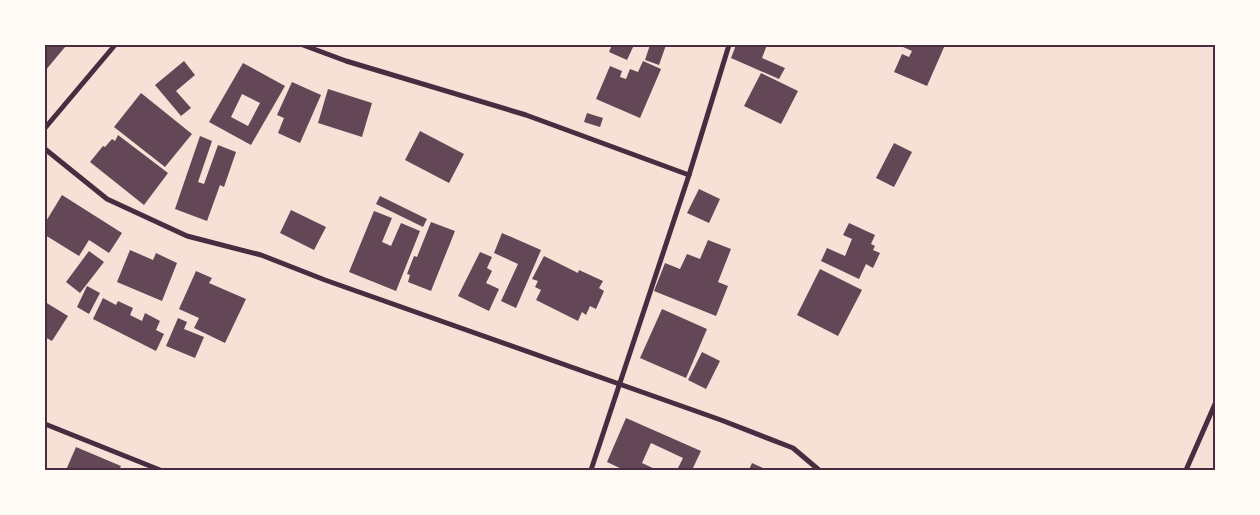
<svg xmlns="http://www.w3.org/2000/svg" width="1260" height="515" font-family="Commissioner,sans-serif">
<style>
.building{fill:#644757;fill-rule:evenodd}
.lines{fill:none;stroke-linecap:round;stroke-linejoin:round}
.minor{stroke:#4a2c40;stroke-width:5}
.neatline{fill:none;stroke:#4a2c40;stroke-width:2}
</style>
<rect width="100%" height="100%" fill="#f7e1d7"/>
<g class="building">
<polygon points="45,45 62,45 65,47 45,71"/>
<polygon points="612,45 634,45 627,60 609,52"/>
<polygon points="650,45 666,45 659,65 645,60"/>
<polygon points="736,45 767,45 762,58 785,68 779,79 731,58"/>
<polygon points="904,45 945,45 927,86 894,72 902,54 909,57 912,51 903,47"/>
<polygon points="184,61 195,75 176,91 191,108 181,116 155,85"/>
<polygon points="643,61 661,69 640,118 596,99 610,66 622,71 620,77 626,79 630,69 638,72"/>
<path d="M243,63L285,86L251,145L209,122ZM242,94L260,103L248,126L231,117Z"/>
<polygon points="761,73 798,91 781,124 744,106"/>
<polygon points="292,82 321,95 300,143 278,133 284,118 277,115"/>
<polygon points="328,89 372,103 362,137 318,123"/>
<polygon points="141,93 192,134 165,167 114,127"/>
<polygon points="587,113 603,118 600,127 584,122"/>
<polygon points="420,131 464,154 449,183 405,160"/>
<polygon points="118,135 168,173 144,205 90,162 103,146 105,147 112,139 115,141"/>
<polygon points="200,136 212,141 198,182 204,184 218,145 236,152 224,187 220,185 207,221 175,209"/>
<polygon points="894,143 912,152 894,187 876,178"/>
<polygon points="699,189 720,199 709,223 687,213"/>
<polygon points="62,195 122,233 109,253 89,240 79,256 45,235 45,223"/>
<polygon points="380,196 427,219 423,227 376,204"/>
<polygon points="291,210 326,227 314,250 280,233"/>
<polygon points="374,211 392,218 382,242 391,246 401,223 420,231 396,291 349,272"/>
<polygon points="431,222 455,231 431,291 408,282 410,275 407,274 414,256 417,257"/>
<polygon points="849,223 875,235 871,244 875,246 873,250 880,253 873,268 866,264 859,279 821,261 827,248 845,256 852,239 843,235"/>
<polygon points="502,233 541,250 516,308 501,301 518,264 494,253"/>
<polygon points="708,240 731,249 718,282 728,286 716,316 654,291 665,263 680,269 687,254 700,259"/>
<polygon points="130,250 153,260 156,253 177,263 162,301 117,282"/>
<polygon points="89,251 104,262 80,293 66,282"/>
<polygon points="480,252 492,257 487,268 492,271 486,283 499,289 489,311 458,296"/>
<polygon points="544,256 578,273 579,270 603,281 599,288 604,291 596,309 590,306 586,315 582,312 578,321 536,300 541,290 535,287 538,281 532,279"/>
<polygon points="820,269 862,290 838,336 797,315"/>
<polygon points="196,271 212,278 209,283 246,299 225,343 194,328 199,318 179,309"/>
<polygon points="87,286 100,293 89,314 77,307"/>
<polygon points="103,298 116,305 118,301 133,308 130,315 142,321 145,313 160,321 156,330 164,334 156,351 93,319"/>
<polygon points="45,302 68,316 52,341 45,337"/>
<polygon points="662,309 707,329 686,378 640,358"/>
<polygon points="178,318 187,322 184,329 204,337 195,358 166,346"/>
<polygon points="702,352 720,361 706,389 688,380"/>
<polygon points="626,418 701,451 692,470 677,470 683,458 651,443 642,463 657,470 624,470 607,462"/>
<polygon points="76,447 121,466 119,470 66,470"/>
<polygon points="752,463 767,470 749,470"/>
</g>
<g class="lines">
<g class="minor">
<polyline points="303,45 346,61 526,115 689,175"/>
<polyline points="45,128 115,45"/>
<polyline points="45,149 107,199 187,236 261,255 325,280 721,420 793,448 819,470"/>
<polyline points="45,424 160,470"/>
<polyline points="591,470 689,175 729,45"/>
<polyline points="1186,470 1215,404"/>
</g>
</g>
<rect width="1260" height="515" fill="none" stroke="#fffaf5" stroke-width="92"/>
<rect x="46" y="46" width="1168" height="423" class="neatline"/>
</svg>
